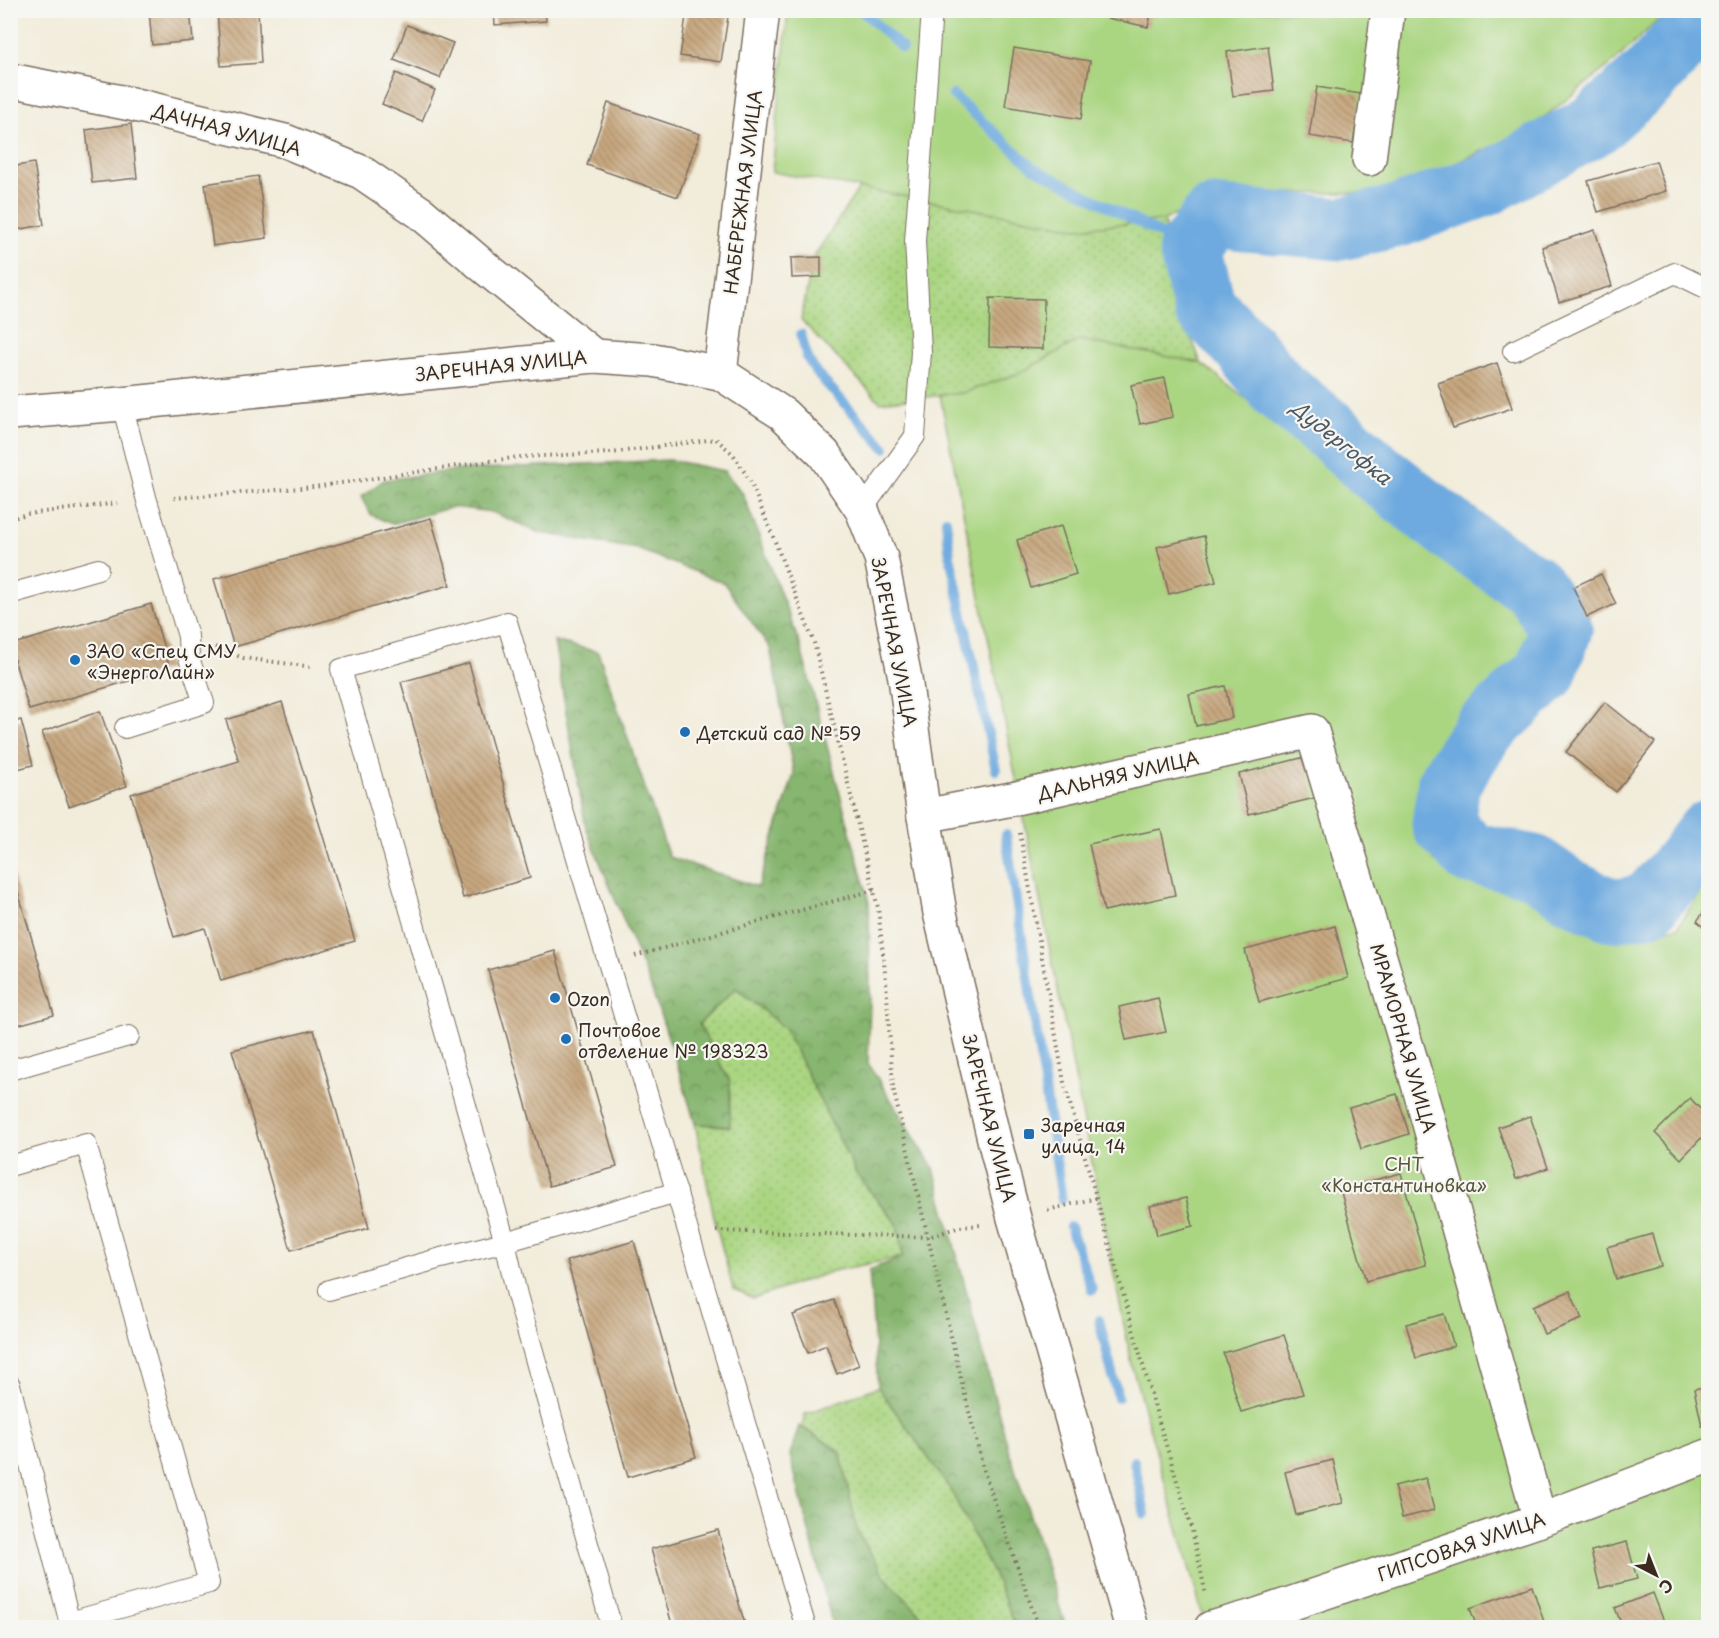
<svg xmlns="http://www.w3.org/2000/svg" width="1719" height="1638" font-family="'Playpen Sans',sans-serif">
<style>
.grass{fill:url(#grass-dots);stroke:#728050;stroke-width:1.5}
.forest{fill:url(#forest-crowns);stroke:#617046;stroke-width:1.5}
.garden{fill:#aad581;stroke:#728050;stroke-width:1.5}
.lines{fill:none;stroke-linecap:round;stroke-linejoin:round}
.stream{stroke:#6eaadf;stroke-width:10}
.river{stroke:#6eaadf;stroke-width:63}
.building{fill:url(#building-back-hatch)}
.service-casing{stroke:#7b6e60;stroke-width:22}
.minor-casing{stroke:#7b6e60;stroke-width:36}
.tertiary-casing{stroke:#7b6e60;stroke-width:36}
.path{stroke:#7b6e60;stroke-width:4;stroke-dasharray:1.5 4.5;stroke-linecap:butt}
.service{stroke:#fff;stroke-width:20}
.minor{stroke:#fff;stroke-width:33}
.tertiary{stroke:#fff;stroke-width:33}
.poi-dot{fill:#1f6fb2;stroke:#f6f6f2;stroke-width:2}
.labels{text-anchor:middle;dominant-baseline:central;stroke-width:4.5;stroke-linejoin:round;paint-order:stroke}
.street-label{font-size:18px;fill:#3b2a1e;stroke:#f6f6f2}
.poi-label{font-size:18px;fill:#3b2a1e;stroke:#f6f6f2;text-anchor:start}
.park-label{font-size:18px;fill:#575537;stroke:#f6f6f2}
.water-label{font-size:20px;font-style:italic;fill:#4d5762;stroke:#f6f6f2}
</style>
<defs>
<pattern id="grass-dots" width="8" height="8" patternUnits="userSpaceOnUse" patternTransform="scale(1.5)"><rect width="8" height="8" fill="#aad581"/><path d="M2 2h.1M6 6h.1" fill="none" stroke="#93b76f" stroke-width="1.8" stroke-linecap="round"/></pattern>
<pattern id="forest-crowns" width="20" height="18" patternUnits="userSpaceOnUse" patternTransform="scale(1.5)"><rect width="20" height="18" fill="#87b66f"/><path d="M2 6a3 3 0 1 1 6 0M12 15a3 3 0 1 1 6 0" fill="none" stroke="#70945b"/></pattern>
<pattern id="building-back-hatch" width="6" height="6" patternUnits="userSpaceOnUse" patternTransform="scale(1.5)"><rect width="6" height="6" fill="#c7a880"/><path d="M-1 5l2 2M0 0l6 6M5-1l2 2" fill="none" stroke="#a38968"/></pattern>
</defs>
<rect width="100%" height="100%" fill="#f6f6f2"/>
<filter id="ink" filterUnits="userSpaceOnUse"><feTurbulence type="fractalNoise" baseFrequency=".0167" numOctaves="2"/><feDisplacementMap in="SourceGraphic" scale="12" xChannelSelector="R" yChannelSelector="G"/><feConvolveMatrix kernelMatrix="1 2 1 2 8 2 1 2 1" color-interpolation-filters="sRGB"/></filter>
<filter id="wash" filterUnits="userSpaceOnUse"><feTurbulence type="fractalNoise" baseFrequency=".008" numOctaves="4" result="noise"/><feDisplacementMap in="SourceGraphic" scale="24" xChannelSelector="R" yChannelSelector="G"/><feGaussianBlur stdDeviation="1.35" result="paint"/><feColorMatrix in="noise" values="0 0 0 0 0 0 0 0 0 0 0 0 0 0 0 0 0 1.4 0 .05"/><feComposite in="paint" operator="in"/></filter>
<g filter="url(#wash)">
<rect width="100%" height="100%" fill="#f2ecda"/>
<g class="grass">
<polygon points="859,188 1077,228 1164,220 1176,297 1201,363 1079,340 1020,373 963,393 880,402 801,320 813,258"/>
<polygon points="736,988 785,1029 857,1175 897,1224 903,1257 833,1271 753,1299 733,1289 714,1217 695,1123 729,1127 730,1082 699,1024"/>
<polygon points="878,1387 949,1487 995,1577 1016,1627 932,1627 885,1577 857,1531 840,1451 803,1428 805,1414"/>
</g>
<g class="forest">
<polygon points="670,460 724,471 743,494 800,645 869,902 870,1001 868,1063 934,1169 1008,1448 1066,1627 1016,1627 995,1577 949,1487 878,1387 869,1270 903,1257 897,1224 857,1175 785,1029 736,988 699,1024 730,1082 730,1127 695,1123 675,1057 650,985 586,828 554,641 598,652 669,857 758,887 794,774 770,648 724,583 637,549 541,533 492,512 453,507 392,524 371,515 361,497 384,480 459,470"/>
<polygon points="799,1426 840,1451 857,1531 885,1577 932,1627 833,1627 790,1455"/>
</g>
<g class="garden">
<polygon points="788,11 1674,11 1656,22 1615,61 1528,130 1390,193 1223,193 1164,220 1077,228 772,172"/>
<polygon points="1079,340 1201,363 1389,513 1519,608 1535,646 1469,718 1419,801 1434,861 1524,892 1611,939 1678,927 1708,880 1708,1627 1206,1627 1133,1370 940,395 963,393 1020,373"/>
</g>
<g class="lines">
<g class="stream">
<polyline points="861,10 902,48"/>
<polyline points="953,95 1034,168 1190,249"/>
<polyline points="801,334 807,357 815,371 885,448"/>
<polyline points="946,520 950,556 996,770"/>
<polyline points="1006,835 1062,1199"/>
<polyline points="1070,1227 1092,1290"/>
<polyline points="1099,1320 1118,1397"/>
<polyline points="1134,1461 1145,1514"/>
</g>
<polyline class="river" points="1708,23 1692,30 1649,77 1594,125 1488,184 1398,216 1340,229 1213,217 1190,249 1205,308 1242,345 1278,389 1337,436 1374,470 1420,506 1473,546 1533,586 1561,629 1545,673 1483,731 1449,782 1443,824 1470,853 1534,866 1570,891 1613,911 1647,905 1684,864 1708,832"/>
</g>
<g id="blocks">
<g class="building">
<polygon points="149,10 190,10 193,41 152,45"/>
<polygon points="217,10 258,10 261,63 221,66"/>
<polygon points="494,10 545,10 546,21 495,25"/>
<polygon points="687,10 729,10 721,62 680,56"/>
<polygon points="1109,10 1152,10 1148,27 1107,18"/>
<polygon points="407,25 453,43 440,78 394,60"/>
<polygon points="1268,46 1274,91 1233,96 1227,52"/>
<polygon points="1014,48 1090,61 1081,119 1005,106"/>
<polygon points="396,73 435,90 422,121 382,104"/>
<polygon points="1317,87 1361,94 1353,143 1309,136"/>
<polygon points="608,103 700,134 678,197 587,165"/>
<polygon points="131,124 137,178 92,183 86,130"/>
<polygon points="1656,161 1666,191 1598,212 1588,181"/>
<polygon points="34,163 44,225 10,231 10,167"/>
<polygon points="258,176 267,238 213,246 205,184"/>
<polygon points="1595,230 1612,286 1559,302 1542,247"/>
<polygon points="821,257 821,277 792,278 791,258"/>
<polygon points="990,298 1044,299 1043,349 989,347"/>
<polygon points="1497,363 1512,408 1453,428 1438,383"/>
<polygon points="1165,378 1173,417 1140,424 1131,385"/>
<polygon points="431,518 450,585 234,647 214,579"/>
<polygon points="1061,526 1076,574 1031,588 1017,540"/>
<polygon points="1204,536 1216,582 1169,594 1157,547"/>
<polygon points="1601,574 1616,604 1587,617 1573,587"/>
<polygon points="151,604 170,669 29,710 10,645"/>
<polygon points="469,663 530,878 463,898 401,682"/>
<polygon points="1225,686 1232,718 1196,726 1189,694"/>
<polygon points="282,702 355,941 221,981 205,928 174,937 131,794 239,761 226,720"/>
<polygon points="1605,702 1655,742 1616,792 1566,752"/>
<polygon points="100,711 127,786 69,806 42,732"/>
<polygon points="21,720 33,765 10,771 10,723"/>
<polygon points="1305,757 1315,798 1249,814 1239,774"/>
<polygon points="1161,829 1175,895 1104,911 1089,844"/>
<polygon points="10,864 54,1015 10,1027"/>
<polygon points="1708,906 1708,930 1697,921"/>
<polygon points="1335,926 1348,978 1259,1002 1245,950"/>
<polygon points="555,951 617,1167 549,1186 488,970"/>
<polygon points="1158,998 1166,1032 1126,1040 1119,1007"/>
<polygon points="314,1030 369,1228 291,1250 232,1050"/>
<polygon points="1397,1094 1409,1134 1361,1149 1349,1108"/>
<polygon points="1690,1098 1708,1117 1708,1131 1681,1159 1655,1133"/>
<polygon points="1530,1116 1548,1168 1516,1179 1498,1127"/>
<polygon points="1401,1173 1426,1265 1366,1281 1340,1189"/>
<polygon points="1186,1198 1193,1226 1157,1235 1150,1206"/>
<polygon points="1652,1234 1661,1266 1616,1279 1607,1247"/>
<polygon points="634,1241 696,1457 628,1477 567,1261"/>
<polygon points="1570,1291 1582,1319 1544,1334 1533,1306"/>
<polygon points="834,1300 859,1365 837,1374 826,1345 808,1353 793,1315"/>
<polygon points="1444,1314 1454,1346 1416,1358 1406,1324"/>
<polygon points="1284,1335 1303,1394 1241,1412 1223,1353"/>
<polygon points="1708,1386 1708,1424 1702,1426 1694,1389"/>
<polygon points="1333,1460 1343,1503 1296,1515 1285,1472"/>
<polygon points="1426,1478 1434,1510 1402,1518 1394,1486"/>
<polygon points="718,1530 746,1628 673,1628 651,1549"/>
<polygon points="1627,1542 1637,1579 1600,1588 1591,1551"/>
<polygon points="1532,1586 1546,1628 1477,1628 1470,1608"/>
<polygon points="1653,1593 1665,1624 1656,1628 1623,1628 1615,1608"/>
</g>
</g>
</g>
<g filter="url(#ink)">
<use href="#blocks" fill-opacity="0" stroke="#7b6e60" stroke-width="1.5"/>
<g class="lines">
<g class="service-casing">
<g id="service">
<polyline points="1513,351 1675,273 1708,289"/>
<polyline points="122,404 147,501 188,636 189,658 204,703 125,728"/>
<polyline points="862,510 915,436 921,352 915,241 932,10"/>
<polyline points="10,594 98,569"/>
<polyline points="10,1070 129,1036"/>
<polyline points="10,1166 86,1144 209,1583 70,1622"/>
<polyline points="329,1290 441,1258 505,1242 677,1192"/>
<polyline points="10,1385 71,1628"/>
<polyline points="612,1628 517,1295 505,1242 341,669 507,622 806,1628"/>
</g>
</g>
<g class="minor-casing">
<g id="minor">
<polyline points="10,80 131,104 285,141 361,172 421,213 482,265 594,356"/>
<polyline points="1369,159 1388,10"/>
<polyline points="720,373 763,10"/>
<polyline points="924,816 1012,799 1312,731 1416,1077 1540,1520"/>
<polyline points="1211,1628 1254,1616 1540,1520 1708,1456"/>
</g>
</g>
<g class="tertiary-casing">
<polyline id="tertiary" points="10,413 122,404 594,356 653,360 720,373 783,414 824,454 862,510 881,558 905,678 924,816 940,913 994,1139 1014,1218 1132,1628"/>
</g>
<g class="path">
<polyline points="174,498 314,487 519,457 611,453 716,439 733,454 750,481 774,539 814,643 878,908 886,981 893,1088 961,1379 984,1472 1039,1628"/>
<polyline points="10,519 27,514 119,503"/>
<polyline points="215,647 243,658 313,667"/>
<polyline points="1020,833 1064,1082 1159,1422 1192,1530 1206,1595"/>
<polyline points="635,956 874,890"/>
<polyline points="1048,1210 1096,1198"/>
<polyline points="716,1231 928,1237 960,1227 980,1225"/>
</g>
<use href="#service" class="service"/>
<use href="#minor" class="minor"/>
<use href="#tertiary" class="tertiary"/>
</g>
</g>
<g class="poi-dot">
<circle cx="75" cy="660" r="6"/>
<circle cx="685" cy="732" r="6"/>
<circle cx="555" cy="998" r="6"/>
<circle cx="566" cy="1039" r="6"/>
<rect x="1023" y="1128" width="12" height="12" rx="3"/>
</g>
<g class="labels">
<g class="street-label">
<text transform="translate(227 129) rotate(15)">ДАЧНАЯ УЛИЦА</text>
<text transform="translate(742 192) rotate(-83)">НАБЕРЕЖНАЯ УЛИЦА</text>
<text transform="translate(501 365) rotate(-6)">ЗАРЕЧНАЯ УЛИЦА</text>
<text transform="translate(895 642) rotate(79)">ЗАРЕЧНАЯ УЛИЦА</text>
<text transform="translate(1118 775) rotate(-13)">ДАЛЬНЯЯ УЛИЦА</text>
<text transform="translate(1404 1038) rotate(74)">МРАМОРНАЯ УЛИЦА</text>
<text transform="translate(990 1118) rotate(76)">ЗАРЕЧНАЯ УЛИЦА</text>
<text transform="translate(1461 1546) rotate(-19)">ГИПСОВАЯ УЛИЦА</text>
</g>
<g class="poi-label">
<text x="87" y="650">ЗАО «Спец СМУ<tspan x="87" dy="21">«ЭнергоЛайн»</tspan></text>
<text x="697" y="732">Детский сад № 59</text>
<text x="567" y="998">Ozon</text>
<text x="578" y="1029">Почтовое<tspan x="578" dy="21">отделение № 198323</tspan></text>
<text x="1041" y="1124">Заречная<tspan x="1041" dy="21">улица, 14</tspan></text>
</g>
<g class="park-label">
<text x="1404" y="1163">СНТ<tspan x="1404" dy="21">«Константиновка»</tspan></text>
</g>
<g class="water-label">
<text transform="translate(1342 442) rotate(39)">Дудергофка</text>
</g>
</g>
<rect width="1719" height="1638" fill="none" stroke="#f6f6f2" stroke-width="36"/>
<g transform="translate(1656 1575) rotate(138)" stroke="#f6f6f2" stroke-width="4.5" paint-order="stroke">
<path d="M0-4.5L10 22L0 15L-10 22Z" fill="#3b2a1e"/>
<text y="-9" font-size="16" font-weight="bold" text-anchor="middle" fill="#3b2a1e">С</text>
</g>
</svg>
